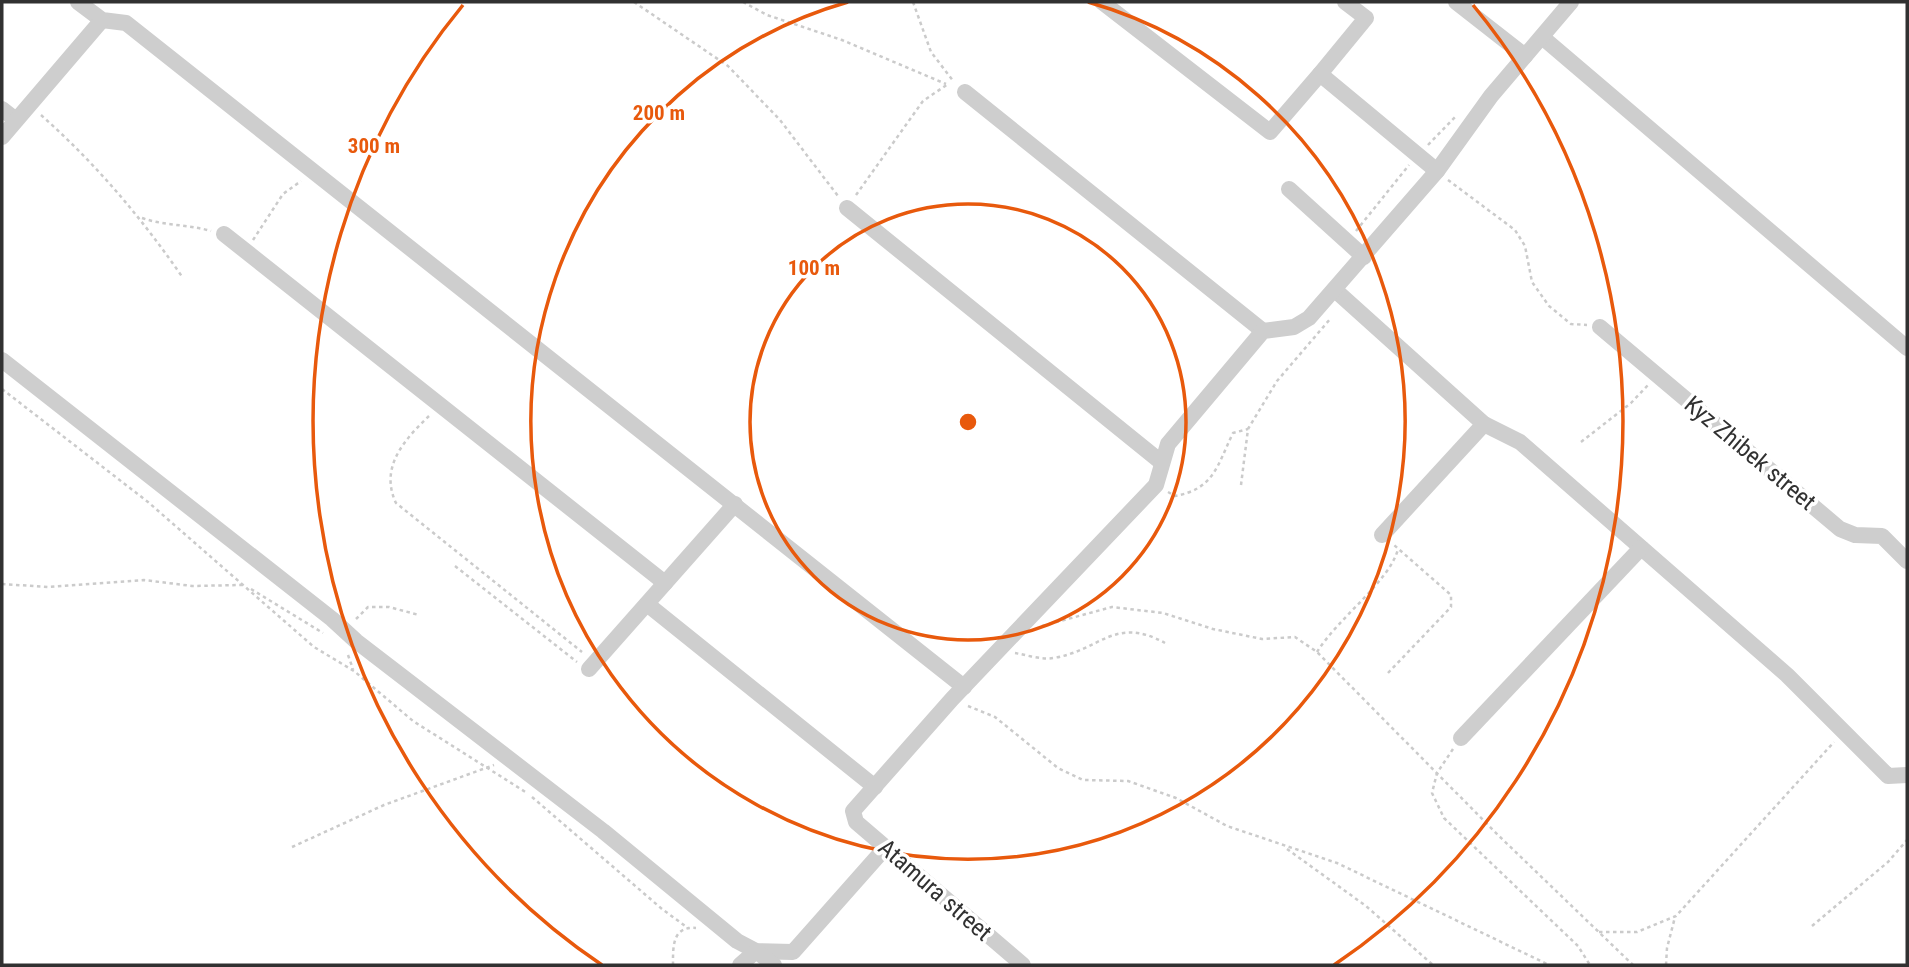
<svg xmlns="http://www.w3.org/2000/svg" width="1909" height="967" font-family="'Roboto Condensed',sans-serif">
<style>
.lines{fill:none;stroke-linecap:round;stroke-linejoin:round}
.path{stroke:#cbcbcb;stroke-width:2.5;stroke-dasharray:3.5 3.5;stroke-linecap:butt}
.minor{stroke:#cecece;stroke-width:16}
.ring{fill:none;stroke:#e8590c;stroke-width:3.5}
.labels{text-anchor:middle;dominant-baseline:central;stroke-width:7;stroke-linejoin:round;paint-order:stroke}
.street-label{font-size:24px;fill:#313131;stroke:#fff}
.centre{fill:#e8590c;stroke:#fff;stroke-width:3.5}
.ring-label{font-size:21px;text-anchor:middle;font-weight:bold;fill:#e8590c;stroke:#fff;stroke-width:7;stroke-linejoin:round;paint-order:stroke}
</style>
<rect width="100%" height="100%" fill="#fff"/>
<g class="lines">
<g class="path">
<polyline points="634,2 728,66 780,120 838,196"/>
<polyline points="743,2 767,15 842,40 946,84"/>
<polyline points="913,2 931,52 954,82"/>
<path d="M41,115C96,164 141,217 183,278"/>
<polyline points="1428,145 1457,115"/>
<polyline points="1448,180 1515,230 1525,246 1532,282 1549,306 1571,324 1587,325"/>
<polyline points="856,195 923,101 948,84"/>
<path d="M142,218C165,226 187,224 211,231"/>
<polyline points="1356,231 1409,165"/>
<polyline points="253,240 283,194 301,181"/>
<polyline points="2,389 148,502 314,647 354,671 413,721 527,793"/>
<path d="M429,416C405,439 379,467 396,503L582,652"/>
<polyline points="1581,442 1631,403 1648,385"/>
<polyline points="1241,485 1248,429 1277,381 1331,318"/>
<path d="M1168,492L1175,496C1214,489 1217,466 1233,433L1248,429"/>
<polyline points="455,566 577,662"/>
<polyline points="2,584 48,587 144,580 192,586 242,585"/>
<polyline points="251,589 323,633"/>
<polyline points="356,619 368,607 389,607 419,615"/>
<polyline points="1042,626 1112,607 1163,613 1213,629 1262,639 1295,637 1317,652 1498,835 1633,965"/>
<path d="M1317,652C1338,618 1390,581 1398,549"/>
<path d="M1015,653C1027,655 1041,660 1053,658C1100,651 1114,615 1165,643"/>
<polyline points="348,655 353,669"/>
<polyline points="1388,673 1451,607 1451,595 1394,545"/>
<polyline points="968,706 995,717 1058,768 1083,780 1128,781 1176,798 1227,826 1337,863 1549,965"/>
<polyline points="1453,749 1437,773 1432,793 1444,818 1578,946 1590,965"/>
<polyline points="532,797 662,909 688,928"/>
<polyline points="292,847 384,805 494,765"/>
<polyline points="1287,849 1366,906 1433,965"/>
<polyline points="1812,926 1888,862 1907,840"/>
<polyline points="1599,932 1637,932 1676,916 1834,742"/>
<path d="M673,965C673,947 672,926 696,928"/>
<polyline points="1666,965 1667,948 1675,917"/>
</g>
<g class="minor">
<polyline points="78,2 102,20 126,23 964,687"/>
<polyline points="1102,2 1270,132 1320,74 1437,171"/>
<polyline points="1456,2 1525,56"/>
<polyline points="1542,37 1907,348"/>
<polyline points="1320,74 1366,18 1345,2"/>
<polyline points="965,92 1263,331"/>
<polyline points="2,109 16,120"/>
<polyline points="2,137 102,20"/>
<polyline points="1289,189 1364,257"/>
<polyline points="847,208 1161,462"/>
<polyline points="224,234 665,583"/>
<polyline points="1335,290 1484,424 1520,442 1787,675 1888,776 1907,775"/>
<polyline points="1600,327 1840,529 1855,535 1882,536 1907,561"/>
<polyline points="2,360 332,619 356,641 603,831 737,941 756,951 793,952 886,847"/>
<polyline points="1382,535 1484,424"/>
<polyline points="647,604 875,787"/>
<polyline points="589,669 735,504"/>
<polyline points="1461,738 1641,548"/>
<polyline points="740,965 756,951 774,965"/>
<polyline points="1023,965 856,822 853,811 952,699 1156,485 1168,444 1263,331 1294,327 1309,318 1437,171 1491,96 1571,2"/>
</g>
</g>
<g class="ring">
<circle cx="968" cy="422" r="218"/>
<path d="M1088 2A437 437 0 1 1 848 2"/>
<path d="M602 965A655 655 0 0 1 463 5M1473 5A655 655 0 0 1 1334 965"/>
</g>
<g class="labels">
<g class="street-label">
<text transform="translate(1750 453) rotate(40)">Kyz Zhibek street</text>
<text transform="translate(935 890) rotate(41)">Atamura street</text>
</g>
</g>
<circle cx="968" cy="422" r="10" class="centre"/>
<g class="ring-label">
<text x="659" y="120">200 m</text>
<text x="374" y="153">300 m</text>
<text x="814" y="275">100 m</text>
</g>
<rect width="1909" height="967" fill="none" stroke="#313131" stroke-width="7"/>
</svg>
